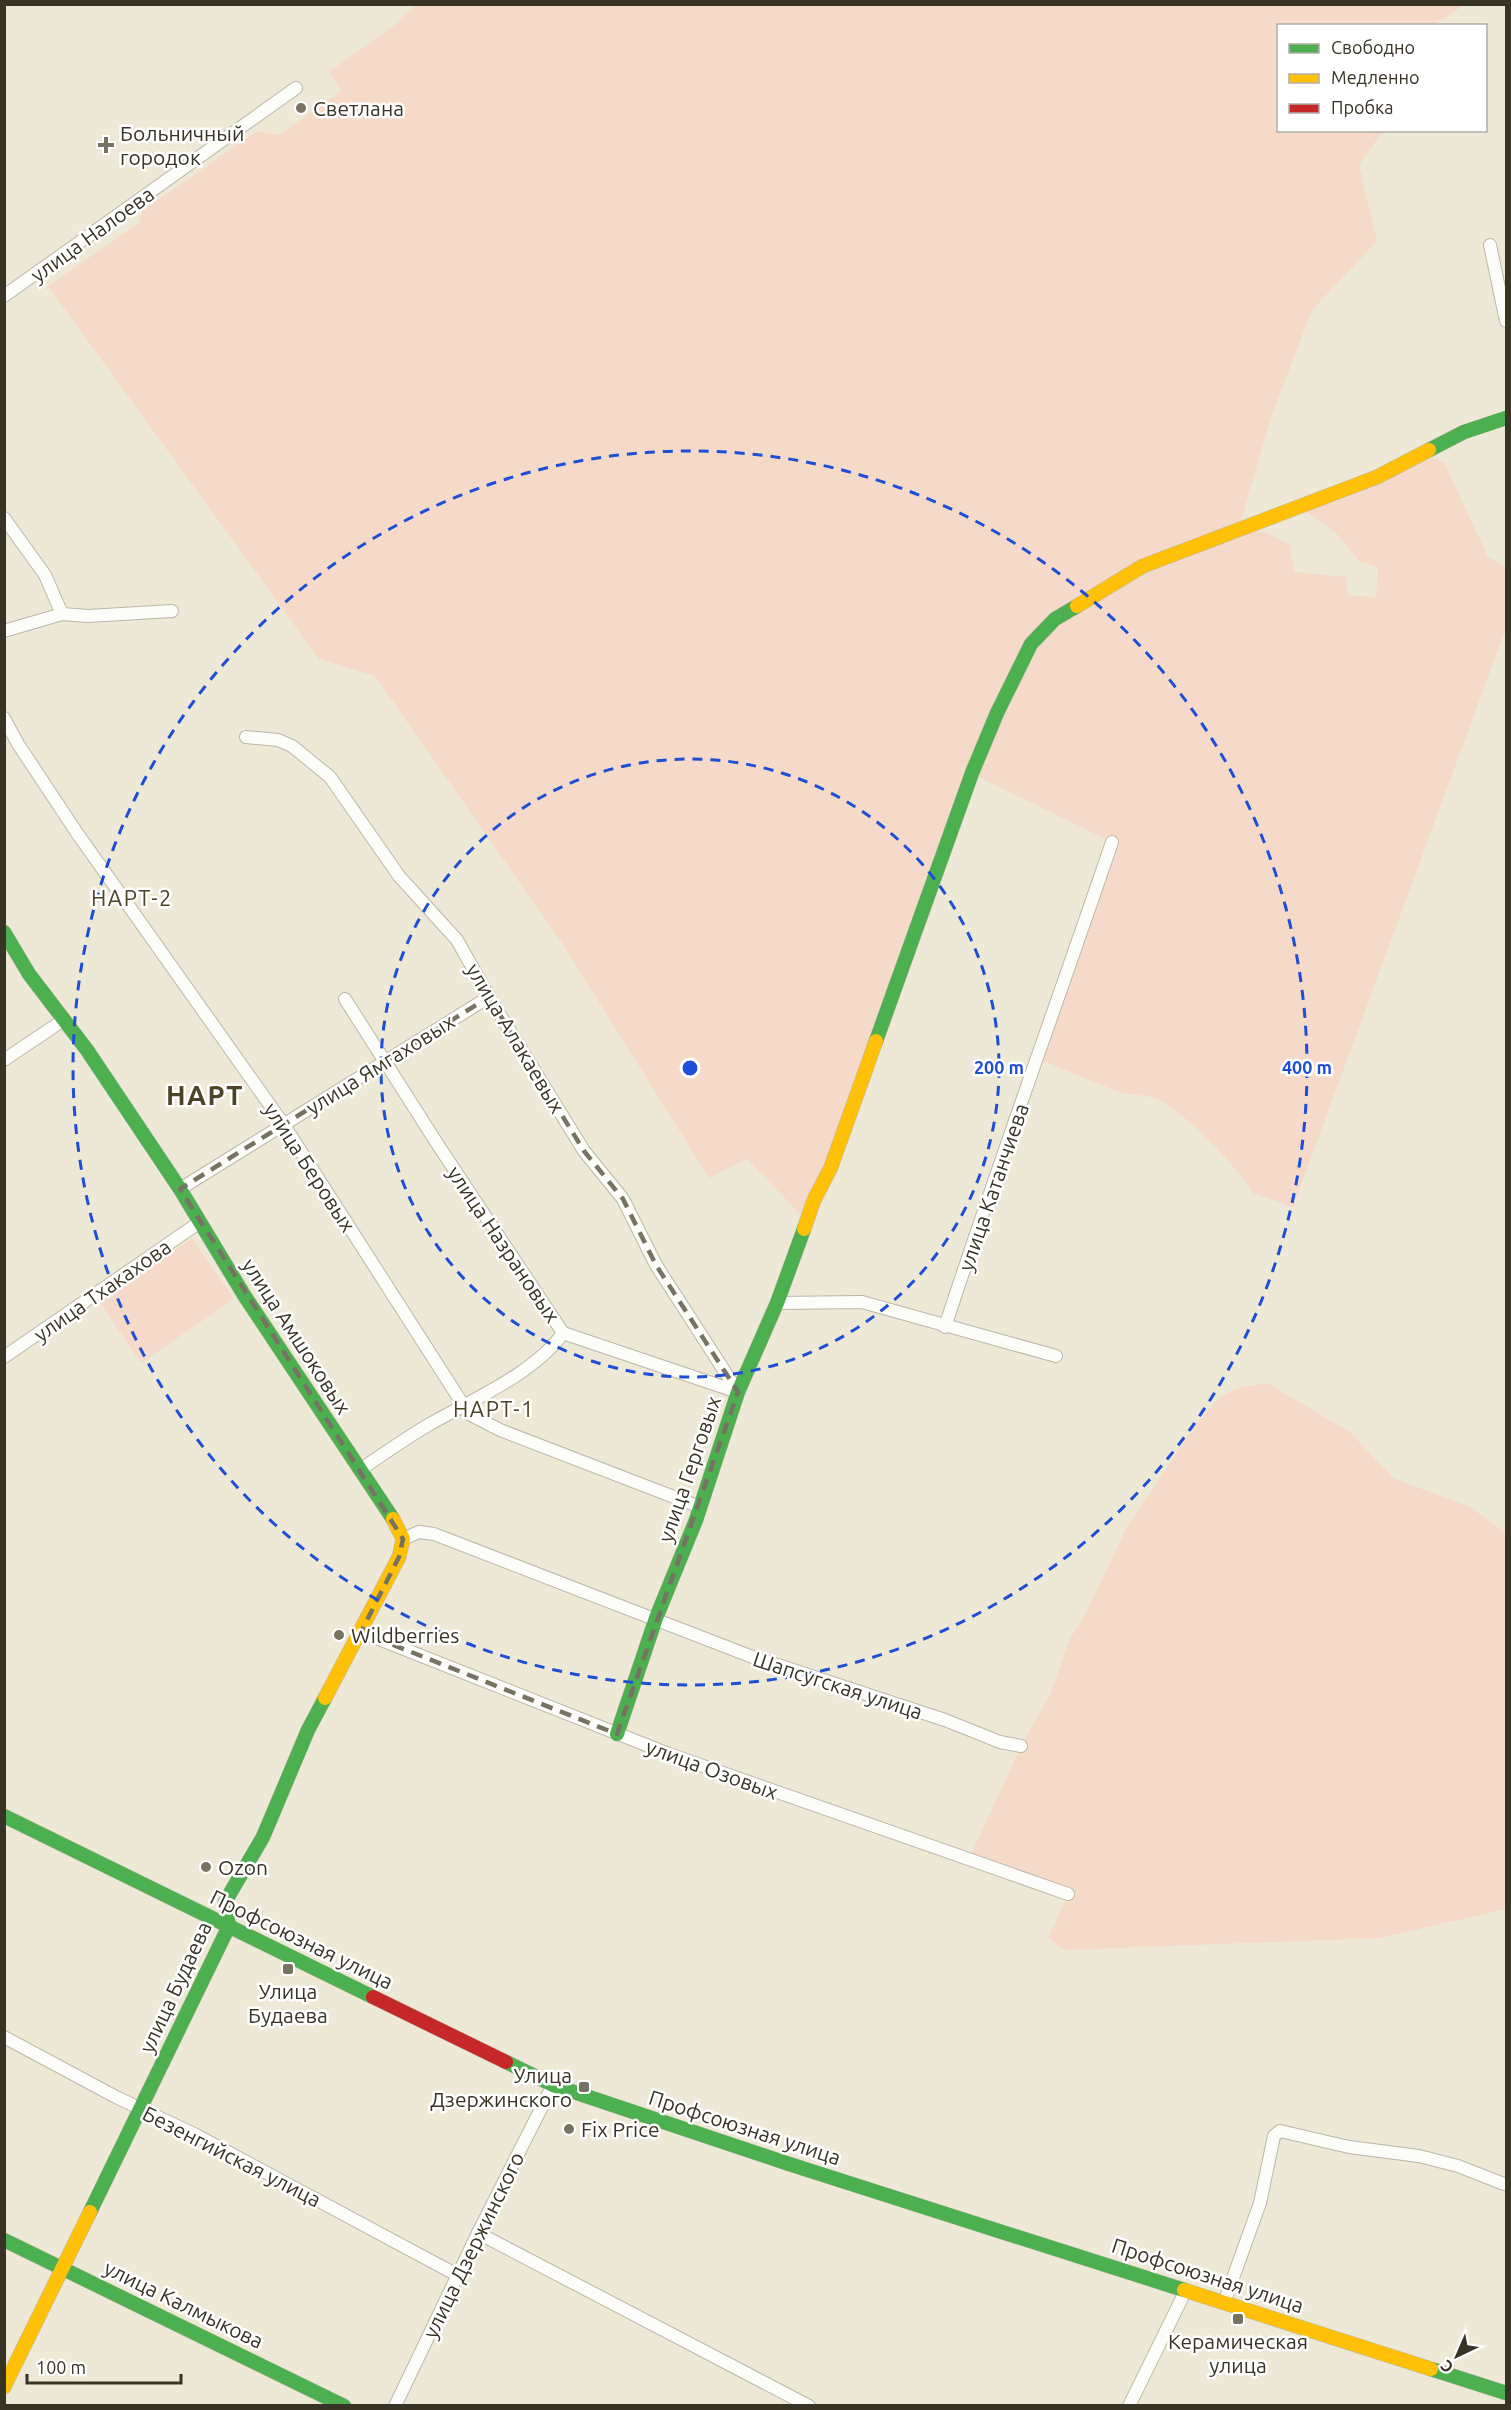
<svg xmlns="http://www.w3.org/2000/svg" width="1511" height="2410" font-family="Ubuntu,sans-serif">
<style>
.green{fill:#f5dac9}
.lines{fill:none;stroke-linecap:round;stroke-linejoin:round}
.street-casing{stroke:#bbb7a8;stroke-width:14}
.fast-casing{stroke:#bbb7a8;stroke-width:15}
.slow-casing{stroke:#bbb7a8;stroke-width:15}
.jam-casing{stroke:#bbb7a8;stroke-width:15}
.street{stroke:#fcfcf9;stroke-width:12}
.fast{stroke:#4caf50;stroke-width:14}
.slow{stroke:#ffc107;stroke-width:14}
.jam{stroke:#c62828;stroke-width:14}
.marked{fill:none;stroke:#777363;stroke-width:4.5;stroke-dasharray:12 8;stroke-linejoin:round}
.ring{fill:none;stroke:#1d4ed8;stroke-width:3;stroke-dasharray:10 8}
.poi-dot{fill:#777363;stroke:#fff;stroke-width:2}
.labels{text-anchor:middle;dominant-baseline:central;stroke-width:5;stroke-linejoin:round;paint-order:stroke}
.poi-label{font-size:21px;fill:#373325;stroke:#fff;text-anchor:start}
.street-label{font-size:21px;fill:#373325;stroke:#fff}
.neighbourhood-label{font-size:22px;letter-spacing:1.5px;fill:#4d4425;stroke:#fff}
.district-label{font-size:27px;font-weight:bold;letter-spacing:1.5px;fill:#4d4425;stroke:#fff}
.centre{fill:#1d4ed8;stroke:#fff;stroke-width:3}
.ring-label{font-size:18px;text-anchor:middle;font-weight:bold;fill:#1d4ed8;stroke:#fff;stroke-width:5;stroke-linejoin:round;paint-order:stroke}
</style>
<rect width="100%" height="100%" fill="#eee9d6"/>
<g class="green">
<path d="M416,5H1464L1434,25L1278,26V130L1383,131L1359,165L1377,241L1312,310L1272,415L1239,527L1267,533L1289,544L1295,572L1346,577L1348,596L1376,597L1378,567L1360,562L1336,533L1305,511L1429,457L1444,462L1488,557L1506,567V628L1293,1207L1253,1193C1237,1167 1188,1116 1161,1101C1148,1094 1134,1096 1121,1092C1093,1083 1066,1070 1039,1059L1112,842L972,774L853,1102L800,1214L747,1159L709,1178L562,943L375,676L319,659L48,286L139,223L142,211L257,131L279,135L341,91L329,72L393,26Z"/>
<polygon points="192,1238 234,1299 141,1363 99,1301"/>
<polygon points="1267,1383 1350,1432 1393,1478 1470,1507 1506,1533 1506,1909 1380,1938 1064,1950 1048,1938 1068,1895 968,1861 1021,1746 1050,1695 1070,1638 1082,1621 1126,1529 1196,1424 1219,1398 1238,1388"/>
</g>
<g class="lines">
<g class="street-casing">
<g id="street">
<polyline points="1490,245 1506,321"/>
<polyline points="4,296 296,88"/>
<polyline points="4,518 45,575 62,614"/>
<polyline points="4,631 62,614 88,616 172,611"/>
<polyline points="4,718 18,744 77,833 284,1125 469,1414 500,1430 700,1507"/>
<polyline points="246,737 278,740 292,746 330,777 399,876 457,940 489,997 584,1151 623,1199 656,1265 738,1392"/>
<polyline points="345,999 440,1148 563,1333 738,1392"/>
<polyline points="4,1060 62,1021"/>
<polyline points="180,1189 489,997"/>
<polyline points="777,1303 862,1302 1056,1356"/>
<path d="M945,1327C998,1164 1057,1004 1112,842"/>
<polyline points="4,1357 200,1222"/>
<path d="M360,1470C383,1454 406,1438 430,1424C472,1400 535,1373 563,1333"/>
<polyline points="403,1539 419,1532 434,1534 750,1656 945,1720 1000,1742 1021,1746"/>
<polyline points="361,1632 669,1754 1068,1894"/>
<polyline points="4,2037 116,2097 196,2135 459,2276"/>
<polyline points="478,2233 809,2406"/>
<polyline points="1224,2303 1260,2203 1274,2136 1280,2131 1349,2147 1419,2156 1458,2166 1504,2184"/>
<polyline points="395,2406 478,2233 553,2085"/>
<polyline points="1129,2406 1186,2290"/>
</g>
</g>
<g class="fast-casing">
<g id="fast">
<polyline points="1429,450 1464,432 1506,418"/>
<polyline points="4,932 29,974 87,1050 180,1189 244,1295 393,1519"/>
<polyline points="876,1041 972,773 997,713 1031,644 1055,619 1077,606"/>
<polyline points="617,1734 656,1618 696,1520 738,1392 777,1303 804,1229"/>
<polyline points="4,1816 373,1997"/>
<polyline points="506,2062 553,2085 786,2163 1184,2290"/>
<polyline points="90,2212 229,1926 225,1902 263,1837 308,1730 325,1698"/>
<polyline points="4,2240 344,2406"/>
<polyline points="1431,2369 1506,2393"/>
</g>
</g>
<g class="slow-casing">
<g id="slow">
<polyline points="1077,606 1143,566 1377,477 1429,450"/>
<polyline points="804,1229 814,1200 831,1167 876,1041"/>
<polyline points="325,1698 399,1557 403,1539 393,1519"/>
<polyline points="1184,2290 1431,2369"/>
<polyline points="4,2387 90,2212"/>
</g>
</g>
<g class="jam-casing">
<polyline id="jam" points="373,1997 506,2062"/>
</g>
<use href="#street" class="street"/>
<use href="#fast" class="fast"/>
<use href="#slow" class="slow"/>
<use href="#jam" class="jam"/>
</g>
<path class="marked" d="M489,997L584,1151L623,1199L656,1265L738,1392L617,1734L361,1632L399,1557L403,1539L180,1189Z"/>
<g class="ring">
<circle cx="690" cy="1068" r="309"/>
<circle cx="690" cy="1068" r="617"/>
</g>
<g class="poi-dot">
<circle cx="301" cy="108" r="6"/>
<path d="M103 136h6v6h6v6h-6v6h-6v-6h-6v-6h6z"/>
<circle cx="339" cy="1635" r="6"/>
<circle cx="206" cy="1867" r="6"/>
<rect x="282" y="1963" width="12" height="12" rx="3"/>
<rect x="578" y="2081" width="12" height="12" rx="3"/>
<circle cx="569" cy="2129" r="6"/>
<rect x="1232" y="2313" width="12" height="12" rx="3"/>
</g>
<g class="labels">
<g class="poi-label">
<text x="313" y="108">Светлана</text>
<text x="120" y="133">Больничный<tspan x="120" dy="24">городок</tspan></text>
<text x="351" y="1635">Wildberries</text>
<text x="218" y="1867">Ozon</text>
<text x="288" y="1991" text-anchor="middle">Улица<tspan x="288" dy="24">Будаева</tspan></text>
<text x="572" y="2075" text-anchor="end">Улица<tspan x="572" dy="24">Дзержинского</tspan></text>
<text x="581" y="2129">Fix Price</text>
<text x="1238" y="2341" text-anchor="middle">Керамическая<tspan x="1238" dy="24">улица</tspan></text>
</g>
<g class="street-label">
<text transform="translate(92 234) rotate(-36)">улица Налоева</text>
<text transform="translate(516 1038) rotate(59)">улица Алакаевых</text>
<text transform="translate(380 1064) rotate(-32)">улица Ямгаховых</text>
<text transform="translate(310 1167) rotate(57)">улица Беровых</text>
<text transform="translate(993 1187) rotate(-71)">улица Катанчиева</text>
<text transform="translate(504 1244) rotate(56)">улица Назрановых</text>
<text transform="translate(102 1290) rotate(-35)">улица Тхакахова</text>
<text transform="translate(297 1336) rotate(57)">улица Амшоковых</text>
<text transform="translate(689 1469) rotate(-71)">улица Герговых</text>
<text transform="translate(838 1685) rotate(18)">Шапсугская улица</text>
<text transform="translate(712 1769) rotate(20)">улица Озовых</text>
<text transform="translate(302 1939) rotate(26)">Профсоюзная улица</text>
<text transform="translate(175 1987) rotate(-65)">улица Будаева</text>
<text transform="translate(745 2127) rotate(18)">Профсоюзная улица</text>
<text transform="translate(232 2156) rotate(27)">Безенгийская улица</text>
<text transform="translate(473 2245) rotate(-64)">улица Дзержинского</text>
<text transform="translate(1208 2275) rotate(18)">Профсоюзная улица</text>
<text transform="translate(184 2304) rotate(26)">улица Калмыкова</text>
</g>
<g class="neighbourhood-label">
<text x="132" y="897">НАРТ-2</text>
<text x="494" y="1408">НАРТ-1</text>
</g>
<g class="district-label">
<text x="205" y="1095">НАРТ</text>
</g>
</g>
<circle cx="690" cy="1068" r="9" class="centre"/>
<g class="ring-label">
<text x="999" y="1074">200 m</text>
<text x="1307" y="1074">400 m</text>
</g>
<rect width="1511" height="2410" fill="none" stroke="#373325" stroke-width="12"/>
<rect x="1277" y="24" width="210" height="108" fill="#ffffff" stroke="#afada8" stroke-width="1.5"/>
<rect x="1289" y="44" width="30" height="9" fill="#4caf50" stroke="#afada8" stroke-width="1.5"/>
<text x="1331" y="54" font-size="18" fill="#373325">Свободно</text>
<rect x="1289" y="74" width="30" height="9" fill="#ffc107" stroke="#afada8" stroke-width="1.5"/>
<text x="1331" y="84" font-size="18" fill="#373325">Медленно</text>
<rect x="1289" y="104" width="30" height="9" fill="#c62828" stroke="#afada8" stroke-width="1.5"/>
<text x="1331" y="114" font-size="18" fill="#373325">Пробка</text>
<g transform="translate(1457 2356) rotate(224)" stroke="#ffffff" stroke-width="4.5" paint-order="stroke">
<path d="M0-4.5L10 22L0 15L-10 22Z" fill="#373325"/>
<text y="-9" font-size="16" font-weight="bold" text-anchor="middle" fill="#373325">С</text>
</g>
<path d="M27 2374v9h154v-9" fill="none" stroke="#373325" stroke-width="3"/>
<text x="36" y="2374" font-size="18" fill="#373325" stroke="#ffffff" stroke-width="4.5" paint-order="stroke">100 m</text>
</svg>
